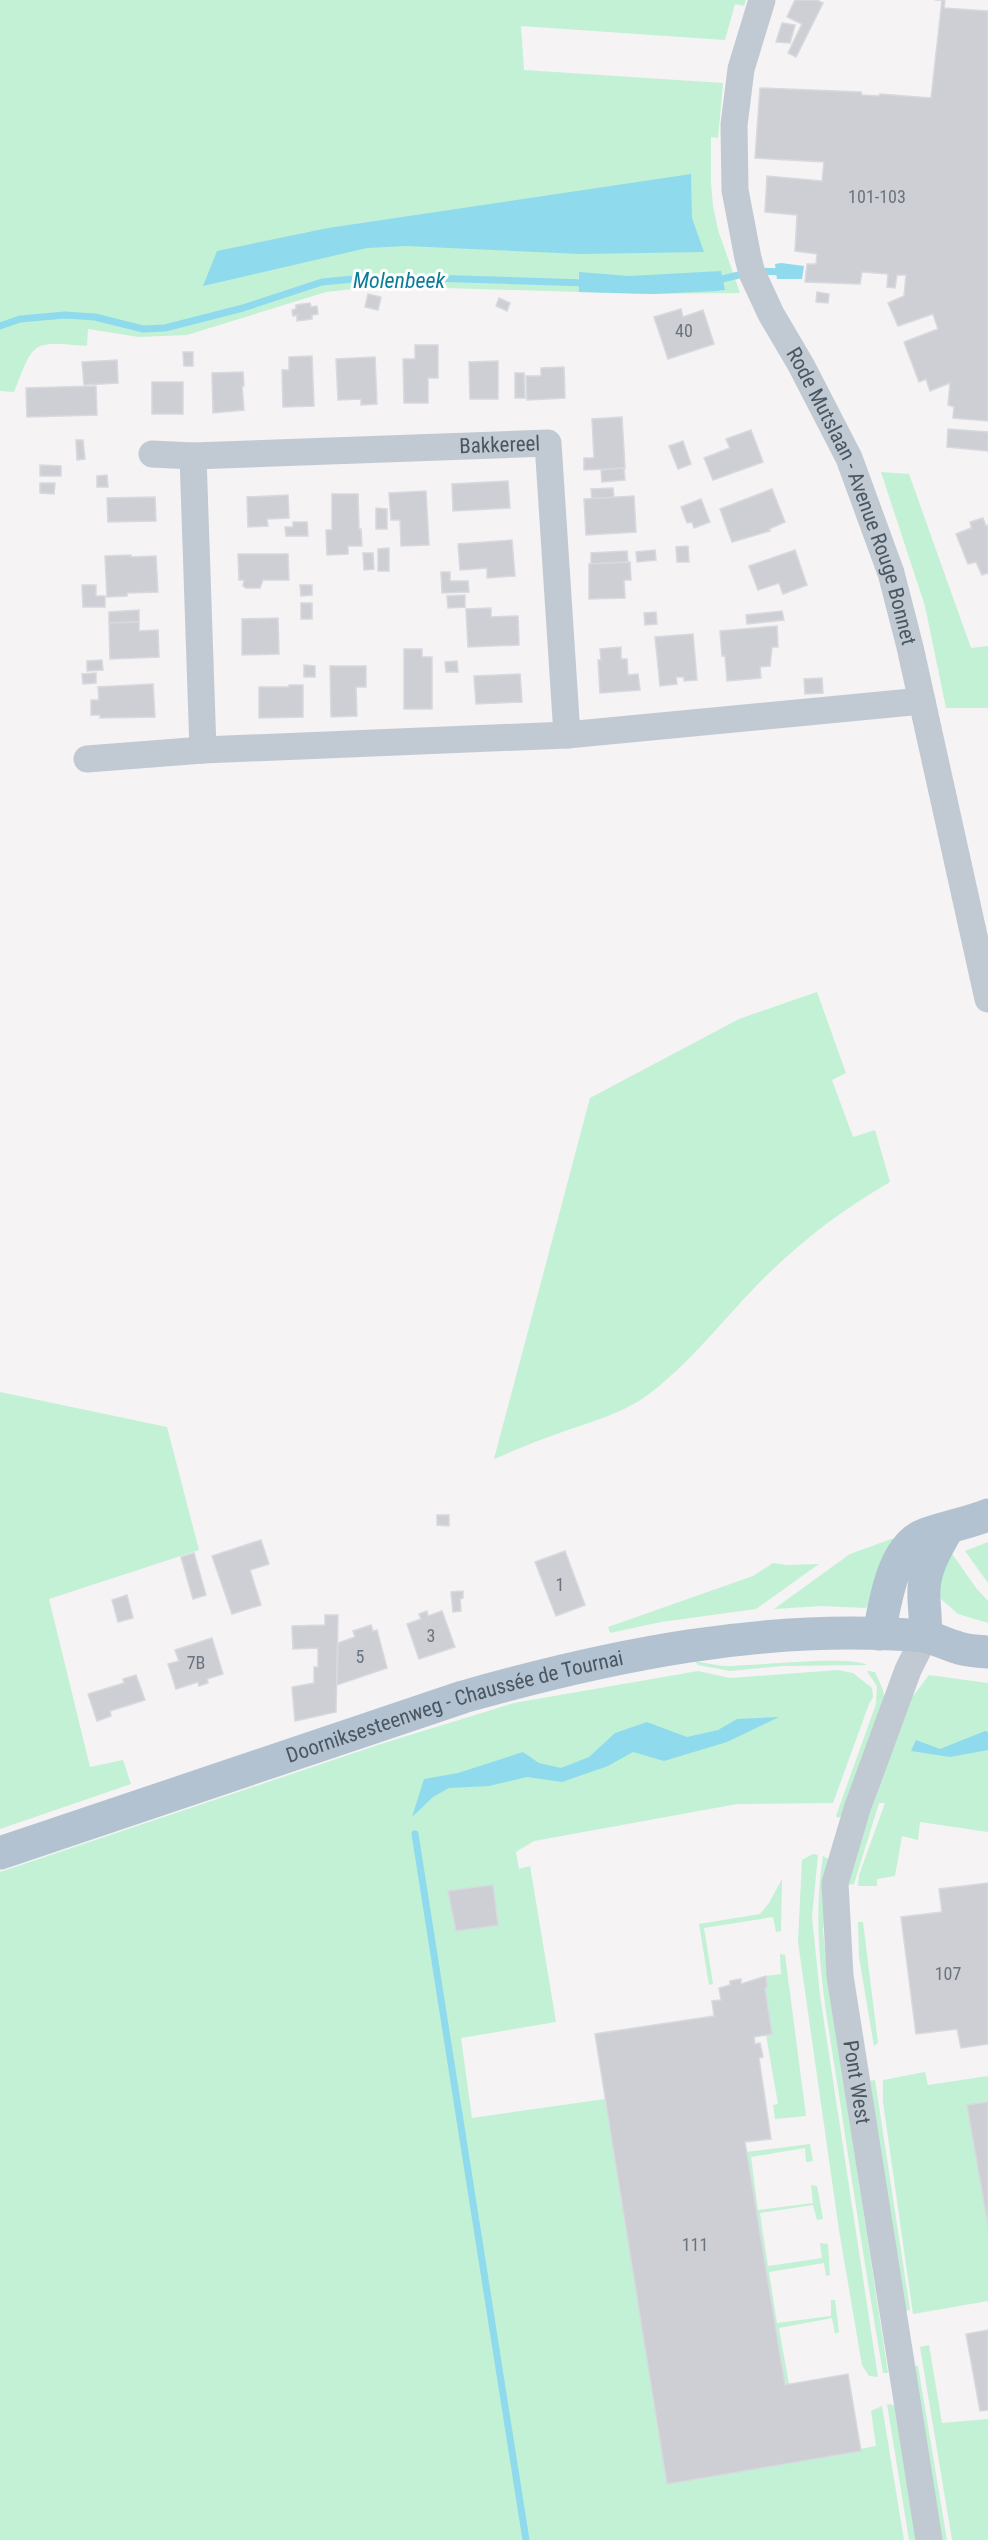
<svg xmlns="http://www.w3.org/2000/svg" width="988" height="2540" font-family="'Roboto Condensed',sans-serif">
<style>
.green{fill:#c3f1d5}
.water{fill:#90daee}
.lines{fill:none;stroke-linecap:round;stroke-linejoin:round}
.stream{stroke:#90daee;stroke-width:7}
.building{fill:#cdcfd5;stroke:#d7d9de;stroke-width:1.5}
.minor{stroke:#c1cad2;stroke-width:27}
.major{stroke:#b3c2d1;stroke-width:33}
.labels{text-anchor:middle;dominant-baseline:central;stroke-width:6;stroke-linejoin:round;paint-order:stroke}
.number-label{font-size:18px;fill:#6b747e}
.street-label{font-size:21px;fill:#4a5661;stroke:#fff}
.water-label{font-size:22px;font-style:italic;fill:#0c7c9b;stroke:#fff}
</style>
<rect width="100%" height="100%" fill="#f5f3f3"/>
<g class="green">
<path d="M0,0H746L744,6L735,4L725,40L521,26L524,70L723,83L718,138L711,137V183L713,206L718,230L740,293L643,294L382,286L326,292L187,335L139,337L88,329L87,346C31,342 35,339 14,392L0,391Z"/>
<polygon points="881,472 909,474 971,648 988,646 988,708 946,708 925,606"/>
<path d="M817,992L846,1073L832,1080L853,1137L875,1130L890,1182C845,1208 805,1238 767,1275C727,1314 694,1360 649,1394C624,1413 591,1422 562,1432C539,1440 517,1449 494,1459L590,1098L739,1019Z"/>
<polygon points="0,1392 167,1427 199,1550 49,1599 90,1767 123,1760 131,1784 0,1829"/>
<polygon points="894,1538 874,1597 866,1608 822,1606 774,1609 850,1554"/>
<polygon points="988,1542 988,1583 965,1551"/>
<polygon points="948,1548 976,1588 988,1601 988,1623 958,1614 940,1598 937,1572"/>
<polygon points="773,1563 787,1565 819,1564 756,1609 661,1622 610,1633 608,1627 753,1576"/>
<path d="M695,1661C706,1663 717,1666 728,1666C755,1666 848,1655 867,1665L782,1666L730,1671L698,1665Z"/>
<polygon points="838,1670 853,1673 872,1688 873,1697 869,1704 833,1803 737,1804 534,1841 516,1852 519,1869 530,1866 556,2022 461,2038 472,2118 605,2099 667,2484 876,2446 871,2411 882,2406 904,2540 0,2540 0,1872 381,1744 514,1703 698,1671 730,1678"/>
<polygon points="867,1671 875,1672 883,1690 885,1704 845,1814 838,1818 836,1816 876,1704 877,1686"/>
<polygon points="929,1675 988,1683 988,1832 920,1822 918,1840 902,1836 895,1876 877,1879 877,1886 858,1886 859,1875 885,1803 879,1803 854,1884 848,1885 851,1867 910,1700"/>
<polygon points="813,1854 818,1855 812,1917 820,1995 878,2377 869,2376 862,2365 839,2230 798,1942 802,1860"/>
<path d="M823,1856L830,1860L823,1929L827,1972L888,2373H883C867,2280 853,2188 839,2095C827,2015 810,1936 823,1856Z"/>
<polygon points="782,1879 781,1931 776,1932 773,1917 704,1928 713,1984 709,1985 699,1924 760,1914 769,1903"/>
<polygon points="858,1922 863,1922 878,2043 874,2046 859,1957"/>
<polygon points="780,1954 785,1955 806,2116 775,2119 773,2105 778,2104 766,2035 765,1988 767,1987 766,1976 781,1974"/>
<polygon points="925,2072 928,2085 988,2076 988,2301 913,2314 883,2102 883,2080"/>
<polygon points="875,2080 910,2310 901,2311 869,2081"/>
<polygon points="810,2144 813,2161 806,2162 805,2148 751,2157 758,2210 813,2203 811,2185 817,2186 823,2219 817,2220 813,2205 760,2213 768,2266 822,2258 820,2243 828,2244 830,2275 826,2276 824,2263 769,2272 777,2323 831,2316 831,2300 835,2300 839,2332 835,2334 832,2318 779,2328 789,2384 785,2385 746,2152"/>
<polygon points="929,2345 942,2423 988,2419 988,2540 952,2540 920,2347"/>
<polygon points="908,2365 918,2366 947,2540 938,2540"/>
<polygon points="887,2404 894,2405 916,2540 909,2540"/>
</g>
<g class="water">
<polygon points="691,174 692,218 704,252 581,254 406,246 367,248 203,286 217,251 328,228"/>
<polygon points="781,263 804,266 802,279 777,279 775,264"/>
<polygon points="721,271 725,290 716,291 653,294 579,292 579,272 629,276"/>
<polygon points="779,1717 727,1742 664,1761 633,1752 608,1766 562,1782 527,1777 489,1786 449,1788 433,1797 412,1817 424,1779 458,1773 523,1752 539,1763 561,1768 589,1757 615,1733 647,1722 687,1737 718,1730 737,1719"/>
<polygon points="985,1731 988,1732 988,1750 950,1757 911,1751 916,1740 940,1749"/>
</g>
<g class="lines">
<g class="stream">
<polyline points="758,271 785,272"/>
<polyline points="714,281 747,273"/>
<polyline points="0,326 20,319 65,315 95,317 143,329 165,328 243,308 322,282 354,279 429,278 586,283"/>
<polyline points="415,1834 526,2540"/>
</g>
</g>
<g class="building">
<polygon points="795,0 817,0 823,3 796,57 788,53 802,24 787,17"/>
<polygon points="935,0 945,0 944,8 988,11 988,421 953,418 954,407 948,405 950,383 930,391 926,379 919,382 904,342 938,329 933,314 898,326 888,303 904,296 906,275 897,275 895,288 887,287 888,274 862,272 860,284 805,282 807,264 816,264 817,254 795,251 797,215 765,212 767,176 822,181 824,162 755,158 760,88 861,92 862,95 879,96 880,94 931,98 942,0"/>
<polygon points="782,23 795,25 790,43 776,42"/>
<polygon points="817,292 829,294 828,303 816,302"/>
<polygon points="368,294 381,297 378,310 365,307"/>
<polygon points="499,298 510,303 507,311 496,306"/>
<polygon points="310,303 311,307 317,306 318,314 312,315 312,319 297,321 297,315 293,316 292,310 296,309 296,305"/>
<polygon points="681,309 683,317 703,310 714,344 668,359 654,317"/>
<polygon points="415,345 438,345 438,378 428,378 428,403 404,403 403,359 415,359"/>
<polygon points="183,352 193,352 193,366 184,366"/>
<polygon points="312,356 314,406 283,407 282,370 289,370 289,357"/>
<polygon points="375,357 377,404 361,405 361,399 338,400 336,359"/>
<polygon points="117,360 118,383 84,385 82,362"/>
<polygon points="498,361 498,399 470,399 469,362"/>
<polygon points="564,367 565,398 527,400 526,376 541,376 541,368"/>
<polygon points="243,372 244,386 242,386 244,410 213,413 212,373"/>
<polygon points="515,373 524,373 525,398 515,398"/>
<rect x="152" y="382" width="31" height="32"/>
<polygon points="96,386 97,415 27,417 26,388"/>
<polygon points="622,417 625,468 584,470 584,458 594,458 592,419"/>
<polygon points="948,429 988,432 988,451 947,447"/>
<polygon points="751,430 763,462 713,480 704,458 730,448 726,439"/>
<polygon points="76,440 83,440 85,459 77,460"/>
<polygon points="683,441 691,464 678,469 669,446"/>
<polygon points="40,465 61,466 61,476 40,476"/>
<polygon points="624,468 625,480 602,482 601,470"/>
<polygon points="107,475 108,487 97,487 97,476"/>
<polygon points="508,481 510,508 453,511 452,484"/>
<polygon points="40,483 55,483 54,494 40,493"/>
<polygon points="613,488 614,498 592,499 591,489"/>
<polygon points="772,489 785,522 769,529 770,531 732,542 720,509"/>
<polygon points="426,491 429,545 401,546 400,520 391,520 389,493"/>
<polygon points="332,494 358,494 359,529 361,529 362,546 348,546 348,554 327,555 326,530 332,530"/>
<polygon points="288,495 289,518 267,519 268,526 248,527 247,497"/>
<polygon points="634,496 636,532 586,535 584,499"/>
<polygon points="155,497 156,521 108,522 107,498"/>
<polygon points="701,499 710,522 694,528 692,522 687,523 681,507"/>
<polygon points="376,508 387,509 387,529 376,529"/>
<polygon points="983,518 986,526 988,525 988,573 982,575 976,562 968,564 956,534 971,528 972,530 970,522"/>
<polygon points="293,522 307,522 308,536 286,536 285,527 293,527"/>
<polygon points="512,540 515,576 487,578 487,568 460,570 458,544"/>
<polygon points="688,546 689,562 677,562 676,547"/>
<polygon points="389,548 389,571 378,571 378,549"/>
<polygon points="655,550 656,560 637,562 636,552"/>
<polygon points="795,550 807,585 783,594 779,583 758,590 749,566"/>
<polygon points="627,551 628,562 591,564 591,553"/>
<polygon points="363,553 373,553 374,569 364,570"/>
<polygon points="238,554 288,554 289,580 263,580 260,588 246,588 243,586 244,580 239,580"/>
<polygon points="131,555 131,557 156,556 158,592 127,593 127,596 107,597 105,556"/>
<polygon points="630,562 631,580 624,580 625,598 589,599 589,564"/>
<polygon points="441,572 450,572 450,581 468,581 469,592 442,593"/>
<polygon points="82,585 96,585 96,596 105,596 105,607 83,607"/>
<polygon points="300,585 312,585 312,595 301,596"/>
<polygon points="465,595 465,607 448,608 447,596"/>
<rect x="301" y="603" width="11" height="16"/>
<polygon points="491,608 491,617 518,616 519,645 468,647 466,609"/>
<polygon points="139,610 139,622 109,623 109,612"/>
<polygon points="782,611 784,620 747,624 746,615"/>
<polygon points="656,612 657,624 645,625 644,613"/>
<polygon points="278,618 279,654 242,655 242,619"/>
<polygon points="139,622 139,631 158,630 159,657 110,659 109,623"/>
<polygon points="777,626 778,647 772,647 770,666 760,667 761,678 727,681 725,656 722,656 720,631"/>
<polygon points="693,634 697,680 684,681 684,677 676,677 677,684 660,686 655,637"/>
<polygon points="621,647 621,659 627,659 628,675 638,674 640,690 600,693 598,660 601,660 600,649"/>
<polygon points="404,649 422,649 422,657 432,657 432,709 404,709"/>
<polygon points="102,660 103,670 87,671 87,661"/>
<polygon points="457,661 458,672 446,672 445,662"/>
<polygon points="304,665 315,666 315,677 304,677"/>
<polygon points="330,666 366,666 366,687 356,687 357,716 331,717"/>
<polygon points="96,673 96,683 83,684 82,674"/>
<polygon points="520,674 522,702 476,704 474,676"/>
<polygon points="822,678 823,693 805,694 804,679"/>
<polygon points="153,684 155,717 100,718 100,715 91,715 91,700 99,700 98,687"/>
<polygon points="289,685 303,685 303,717 259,718 259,687 289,687"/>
<polygon points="437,1515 449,1515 449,1526 437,1525"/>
<polygon points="261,1540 269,1564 250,1570 261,1605 232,1614 212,1556"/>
<polygon points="565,1551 585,1605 556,1616 535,1562"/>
<polygon points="194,1553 206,1595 193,1599 181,1557"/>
<polygon points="463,1591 463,1598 460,1599 461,1611 453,1612 451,1592"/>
<polygon points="127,1595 133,1618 118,1622 112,1600"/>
<polygon points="427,1611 428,1616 442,1611 455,1647 419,1659 407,1624 421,1619 419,1614"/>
<polygon points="325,1615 338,1615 336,1712 295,1721 292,1687 314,1683 314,1667 318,1667 318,1648 293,1649 292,1626 325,1625"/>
<polygon points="371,1625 373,1631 377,1630 387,1668 337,1685 338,1643 355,1637 353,1631"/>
<polygon points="212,1638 223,1674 207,1679 208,1683 199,1686 198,1682 176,1689 168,1664 179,1661 175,1650"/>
<polygon points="136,1675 145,1700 110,1711 111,1716 97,1721 88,1694 124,1683 123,1679"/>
<polygon points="988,1883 988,2044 961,2048 957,2029 916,2034 901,1917 942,1912 939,1889"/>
<polygon points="493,1885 498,1925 456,1931 448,1891"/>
<polygon points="766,1976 767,1987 765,1988 772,2034 754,2037 755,2044 760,2043 763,2057 759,2058 771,2139 745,2142 785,2385 848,2374 861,2451 667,2484 595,2034 714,2016 712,2001 721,2000 719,1988 730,1985 730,1981 741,1979 741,1984"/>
<polygon points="988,2102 988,2225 967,2105"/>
<polygon points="988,2330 988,2410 980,2411 966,2334"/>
</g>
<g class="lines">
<g class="minor">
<path id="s1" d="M762,0L741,69L734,125L735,190L748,258L752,273L771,314L801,365L849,458L891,573L910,647L988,999"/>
<path id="s2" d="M152,454L193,456L548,443L567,735"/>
<polyline points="193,456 203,750"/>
<polyline points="87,759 203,750 567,735 922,701"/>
<path id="s3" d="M925,1636L908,1670L857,1809L835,1883L840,1976L929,2540"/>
</g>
<g class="major">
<path d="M879,1634C885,1604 892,1546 926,1534C946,1527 968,1523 988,1515"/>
<path d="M925,1636C927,1620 923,1605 924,1589C925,1566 937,1548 948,1528"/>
<path id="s4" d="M0,1853L463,1697C611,1655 767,1623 922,1636C933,1637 945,1644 956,1647C966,1651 978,1651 988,1652"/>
</g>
</g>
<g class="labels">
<g class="number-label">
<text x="877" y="196">101-103</text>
<text x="684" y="330">40</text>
<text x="560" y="1584">1</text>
<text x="431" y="1635">3</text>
<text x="360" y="1656">5</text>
<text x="196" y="1662">7B</text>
<text x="948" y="1973">107</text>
<text x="695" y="2244">111</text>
</g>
<g class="street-label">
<text stroke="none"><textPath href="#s2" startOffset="348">Bakkereel</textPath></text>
<text stroke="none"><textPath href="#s1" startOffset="524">Rode Mutslaan - Avenue Rouge Bonnet</textPath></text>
<text stroke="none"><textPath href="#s4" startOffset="478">Doorniksesteenweg - Chaussée de Tournai</textPath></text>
<text stroke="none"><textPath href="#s3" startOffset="464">Pont West</textPath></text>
</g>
<g class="water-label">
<text x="399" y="280">Molenbeek</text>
</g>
</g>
</svg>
